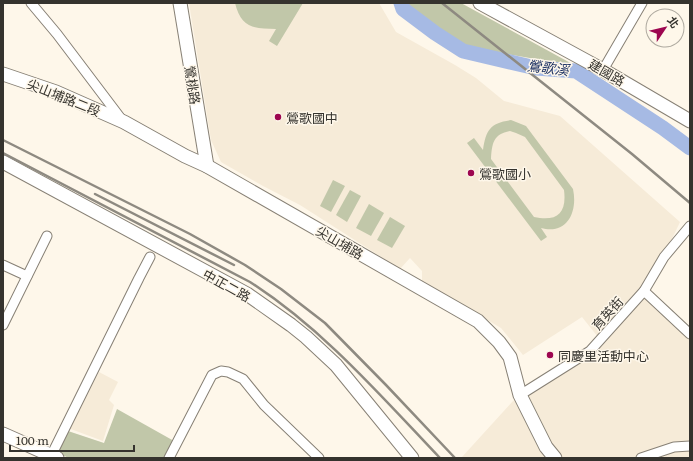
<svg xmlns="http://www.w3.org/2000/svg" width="693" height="461" font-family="Literata,'Noto Sans TC',serif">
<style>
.built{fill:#f6ebd8}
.green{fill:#c1c7a9;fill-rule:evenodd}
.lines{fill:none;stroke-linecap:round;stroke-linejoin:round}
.river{stroke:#a6bae4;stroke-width:15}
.street-casing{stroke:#878075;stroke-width:11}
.secondary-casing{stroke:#878075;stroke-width:15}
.street{stroke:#fff;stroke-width:9}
.secondary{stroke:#fff;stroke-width:13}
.rail{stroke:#8e8a81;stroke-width:2.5}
.poi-dot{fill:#9d0650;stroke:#fef7ea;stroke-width:1.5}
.labels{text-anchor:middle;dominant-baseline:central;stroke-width:3;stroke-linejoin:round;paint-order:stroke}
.street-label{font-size:13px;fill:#35332e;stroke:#fef7ea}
.poi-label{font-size:13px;fill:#35332e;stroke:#fef7ea;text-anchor:start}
.water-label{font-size:14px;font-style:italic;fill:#1b3063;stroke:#fef7ea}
</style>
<rect width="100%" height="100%" fill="#fef7ea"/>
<g class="built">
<polygon points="189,3 379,3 396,32 455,65 476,78 504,101 560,116 680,222 670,243 640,289 598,337 582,317 523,355 501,328 422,281 422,271 410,258 400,269 300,205 263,186 221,162 211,140"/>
<polygon points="644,296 690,339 690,458 464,458 462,457 513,401 592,354"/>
<polygon points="99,372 118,382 109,400 114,405 103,441 68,428"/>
</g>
<g class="green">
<path d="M235,3H303L277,46L269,41L276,29C254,29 241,28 235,3Z"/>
<polygon points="408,3 461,3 576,66 461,46 409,5"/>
<path d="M511,120L526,126L573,189C578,212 567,235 541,228L547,237L541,241L467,143L474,138L483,150C486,130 490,123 511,120ZM510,131L516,133L525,137L564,190C567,213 557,222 534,217L491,159C492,144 493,134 510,131Z"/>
<polygon points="333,180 345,186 331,212 320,206"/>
<polygon points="350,190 361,196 347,222 336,215"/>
<polygon points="369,204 384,213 371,236 356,228"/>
<polygon points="390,217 405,226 392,248 377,240"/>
<polygon points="117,409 174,441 165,458 69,458 57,453 68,431 104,443"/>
</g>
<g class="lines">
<polyline class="river" points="401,3 403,9 435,33 463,51 536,68 576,71 663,128 690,148"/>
<g class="street-casing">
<g id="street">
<polyline points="31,3 57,34 122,120"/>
<polyline points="603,70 642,3"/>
<polyline points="3,265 27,276"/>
<polyline points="644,291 690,334"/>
<polyline points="3,325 47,236"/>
<polyline points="520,395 590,351 644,291 664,257 690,226"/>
<polyline points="50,458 139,278 150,257"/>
<polyline points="169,458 212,375 221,371 228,372 243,379 264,405 319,458"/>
<polyline points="641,458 674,447 690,446"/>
</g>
</g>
<g class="secondary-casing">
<g id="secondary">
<polyline points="180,3 207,166"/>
<polyline points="480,3 603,70 690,121"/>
<polyline points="3,74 56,92 124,122 185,156 207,166 478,321 499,342 510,357 520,395 546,447 555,458"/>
<polyline points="3,162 247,294 291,325 306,337 336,365 412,458"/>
<polyline points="3,434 57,458"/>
</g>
</g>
<use href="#street" class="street"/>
<use href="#secondary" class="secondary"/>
<g class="rail">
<polyline points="442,3 632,154 690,203"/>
<polyline points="3,140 190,234 245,265 281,289 325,323 386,385 455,458"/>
<path d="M3,153L250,282C323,329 380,395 440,458"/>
<polyline points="95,194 234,265"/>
</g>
</g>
<g class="poi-dot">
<circle cx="278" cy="117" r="4"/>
<circle cx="471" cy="173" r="4"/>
<circle cx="550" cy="355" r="4"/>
</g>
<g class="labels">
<g class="street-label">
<text transform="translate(607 72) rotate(30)">建國路</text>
<text transform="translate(193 85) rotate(81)">鶯桃路</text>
<text transform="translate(64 97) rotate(22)">尖山埔路二段</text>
<text transform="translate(340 242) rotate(30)">尖山埔路</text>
<text transform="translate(227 285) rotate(29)">中正二路</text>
<text transform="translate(607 313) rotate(-48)">育英街</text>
</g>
<g class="poi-label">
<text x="286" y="117">鶯歌國中</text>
<text x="479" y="173">鶯歌國小</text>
<text x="558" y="355">同慶里活動中心</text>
</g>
<g class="water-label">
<text transform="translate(548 67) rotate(7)">鶯歌溪</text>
</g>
</g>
<rect width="693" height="461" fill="none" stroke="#35332e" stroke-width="8"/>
<g transform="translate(665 28) rotate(55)"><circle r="19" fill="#fef7ea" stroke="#aea99f"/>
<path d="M0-3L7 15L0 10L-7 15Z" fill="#9d0650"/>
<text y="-6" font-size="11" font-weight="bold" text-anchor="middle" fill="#35332e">北</text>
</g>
<path d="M10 445v6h124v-6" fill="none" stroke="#35332e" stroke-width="2"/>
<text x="16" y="445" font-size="12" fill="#35332e" stroke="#fef7ea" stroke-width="3" paint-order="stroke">100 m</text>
</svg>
